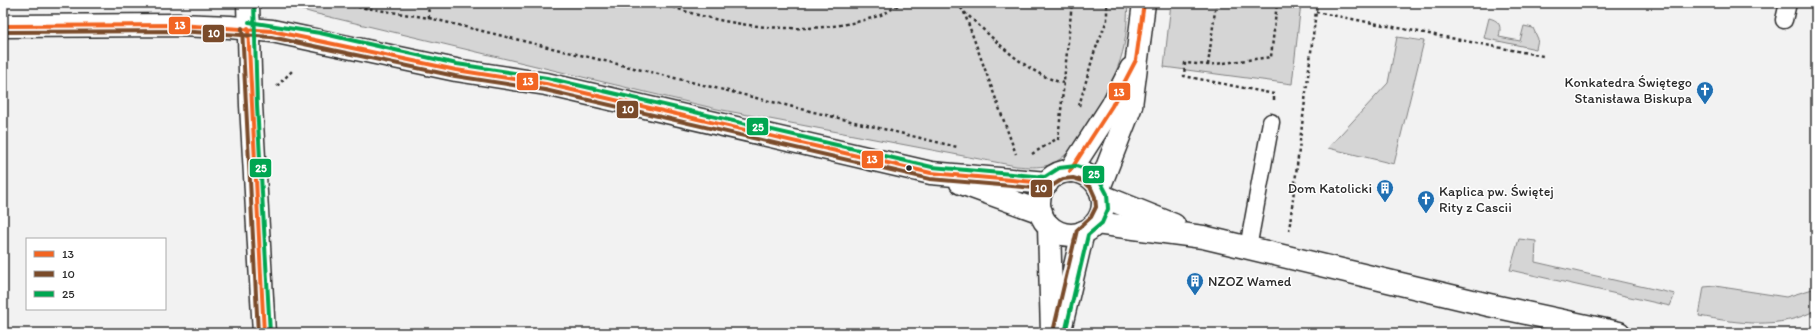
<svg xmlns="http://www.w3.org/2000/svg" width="1819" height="336" font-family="Itim,sans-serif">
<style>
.green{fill:#d5d5d5;stroke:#808080}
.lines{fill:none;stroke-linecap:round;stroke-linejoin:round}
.service-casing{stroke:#2b2b2b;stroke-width:19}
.minor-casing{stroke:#2b2b2b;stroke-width:25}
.tertiary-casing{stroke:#2b2b2b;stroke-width:25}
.path{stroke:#2b2b2b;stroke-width:2.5;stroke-dasharray:3 3;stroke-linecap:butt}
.service{stroke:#fff;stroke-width:16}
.minor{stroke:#fff;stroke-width:22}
.tertiary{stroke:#fff;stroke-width:22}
.bus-1-casing{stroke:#fff;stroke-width:7}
.bus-2-casing{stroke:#fff;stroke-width:7}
.bus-3-casing{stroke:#fff;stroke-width:7}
.bus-1{stroke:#f26522;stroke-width:4}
.bus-2{stroke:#7a4b2a;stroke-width:4}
.bus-3{stroke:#00a651;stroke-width:4}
.bus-dot{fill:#2b2b2b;stroke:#fff;stroke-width:1.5}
.labels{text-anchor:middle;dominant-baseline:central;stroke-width:3;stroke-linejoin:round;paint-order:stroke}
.poi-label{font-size:14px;fill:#2b2b2b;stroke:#fff;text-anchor:end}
.line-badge{stroke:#fff;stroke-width:1.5}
.badge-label{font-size:11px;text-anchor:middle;font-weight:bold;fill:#fff}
</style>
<rect width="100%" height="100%" fill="#f2f2f2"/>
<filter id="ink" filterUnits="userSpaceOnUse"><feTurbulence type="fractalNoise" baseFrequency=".025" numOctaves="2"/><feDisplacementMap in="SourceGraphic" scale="8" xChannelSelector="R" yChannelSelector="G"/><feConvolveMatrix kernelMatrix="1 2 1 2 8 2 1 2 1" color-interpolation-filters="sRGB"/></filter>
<g filter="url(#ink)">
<g class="green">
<path d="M279,3H1128C1127,17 1127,32 1124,46C1118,77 1081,155 1049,165C1038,168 1027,167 1016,166L717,109L313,13Z"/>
<polygon points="1171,3 1301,3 1292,84 1164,67"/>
<path d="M1489,18C1501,21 1501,27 1499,37L1520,41L1524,26L1533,28L1538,39L1536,49L1484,38Z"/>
<polygon points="1397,37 1424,41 1394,164 1328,148 1388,83"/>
<polygon points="1519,239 1536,241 1535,262 1675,294 1670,306 1510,270"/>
<path d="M1715,286L1786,297L1816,288V310C1779,330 1738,323 1699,316L1704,287Z"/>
</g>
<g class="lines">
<g class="service-casing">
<g id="service">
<polyline points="1784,20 1788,3"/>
<polyline points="1248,248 1271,122"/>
</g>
</g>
<g class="minor-casing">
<g id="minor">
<polyline points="3,26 178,25 230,27 272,31 456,70 546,84 931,173 1047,183"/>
<polyline points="1070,171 1112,106 1131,69"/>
<circle cx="1071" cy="203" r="32"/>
<polyline points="961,183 1041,212"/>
<polyline points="1099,188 1131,106 1144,3"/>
<polyline points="1102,196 1174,225"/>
<polyline points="1096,223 1203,237 1489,305 1619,333"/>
<polyline points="1049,226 1052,333"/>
<polyline points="1060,330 1083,232"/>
</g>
</g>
<g class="tertiary-casing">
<polyline id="tertiary" points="248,3 251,105 264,333"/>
</g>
<g class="path">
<polyline points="334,3 429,18 957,147"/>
<polyline points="428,3 429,18"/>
<path d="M662,3C724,28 814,38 878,16C886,14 894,7 902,3"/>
<path d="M957,3L964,12C994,38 1024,73 1063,83"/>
<polyline points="964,12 1016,154"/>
<polyline points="1316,12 1543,56"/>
<polyline points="1208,65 1216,3"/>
<polyline points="277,86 292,71"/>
<polyline points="1274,100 1274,94 1184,76 1185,63 1208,65 1271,57 1277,3"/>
<polyline points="1079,106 1094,53 1107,20 1107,3"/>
<polyline points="1058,140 1072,3"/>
<polyline points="1032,154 1058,138"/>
<polyline points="1289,231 1317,3"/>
</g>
<use href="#service" class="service"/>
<use href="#minor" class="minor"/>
<use href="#tertiary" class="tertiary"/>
<g class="bus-1-casing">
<g id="bus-1">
<polyline points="3,26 178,25 272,31 456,70 546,84 931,173 1047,183"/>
<polyline points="248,28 264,333"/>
<polyline points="1070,171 1112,106 1136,60 1144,3"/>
</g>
</g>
<g class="bus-2-casing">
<g id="bus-2">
<polyline points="242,28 258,333"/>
<polyline points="3,32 178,31 271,37 455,76 545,90 930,179 1047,189 1063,179 1073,178 1083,181 1091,188 1095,197 1096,207 1091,217 1077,230 1053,332"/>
</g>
</g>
<g class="bus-3-casing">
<g id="bus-3">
<polyline points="254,3 257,105 270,333"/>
<polyline points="249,22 320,33 457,64 547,78 932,167 1045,177 1059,168 1076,166 1089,170 1099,179 1107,194 1108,209 1102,223 1088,235 1065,333"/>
</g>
</g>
<use href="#bus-1" class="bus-1"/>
<use href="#bus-2" class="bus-2"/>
<use href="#bus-3" class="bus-3"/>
</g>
</g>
<defs>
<g id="church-pin" transform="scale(0.9)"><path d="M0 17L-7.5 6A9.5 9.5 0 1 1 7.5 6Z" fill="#1f6fb2" stroke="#fff"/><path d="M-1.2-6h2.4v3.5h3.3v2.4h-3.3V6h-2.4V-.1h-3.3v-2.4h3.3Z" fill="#fff"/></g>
<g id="building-pin" transform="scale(0.9)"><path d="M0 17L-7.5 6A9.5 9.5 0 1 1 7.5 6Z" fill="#1f6fb2" stroke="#fff"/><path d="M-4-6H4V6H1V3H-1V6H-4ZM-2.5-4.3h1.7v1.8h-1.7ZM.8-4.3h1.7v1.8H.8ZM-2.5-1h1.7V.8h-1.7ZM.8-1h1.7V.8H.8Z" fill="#fff"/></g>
</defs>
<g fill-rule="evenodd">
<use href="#church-pin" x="1705" y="90"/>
<use href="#building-pin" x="1385" y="188"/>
<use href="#church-pin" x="1426" y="199"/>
<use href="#building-pin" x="1195" y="281"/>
</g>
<circle class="bus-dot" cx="909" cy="168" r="3.5"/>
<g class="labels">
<g class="poi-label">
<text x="1692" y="82">Konkatedra Świętego<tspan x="1692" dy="16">Stanisława Biskupa</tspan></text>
<text x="1372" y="188">Dom Katolicki</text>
<text x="1439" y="191" text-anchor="start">Kaplica pw. Świętej<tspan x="1439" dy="16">Rity z Cascii</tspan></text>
<text x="1208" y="281" text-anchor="start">NZOZ Wamed</text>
</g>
</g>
<g class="line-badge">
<rect x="168" y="16" width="23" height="19" rx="4" fill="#f26522"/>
<rect x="202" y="24" width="23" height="19" rx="4" fill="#7a4b2a"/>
<rect x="516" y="72" width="23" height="19" rx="4" fill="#f26522"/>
<rect x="1108" y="82" width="23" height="19" rx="4" fill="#f26522"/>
<rect x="616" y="100" width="23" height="19" rx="4" fill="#7a4b2a"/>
<rect x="746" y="117" width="23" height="19" rx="4" fill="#00a651"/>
<rect x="861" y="150" width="23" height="19" rx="4" fill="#f26522"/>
<rect x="249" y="158" width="23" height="20" rx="4" fill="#00a651"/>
<rect x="1082" y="165" width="23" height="19" rx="4" fill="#00a651"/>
<rect x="1030" y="179" width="23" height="19" rx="4" fill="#7a4b2a"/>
</g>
<g class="badge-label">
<text x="180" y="29">13</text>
<text x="214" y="37">10</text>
<text x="528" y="85">13</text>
<text x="1119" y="96">13</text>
<text x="628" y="113">10</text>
<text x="758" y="131">25</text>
<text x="872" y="163">13</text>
<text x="261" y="172">25</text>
<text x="1094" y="178">25</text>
<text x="1041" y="192">10</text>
</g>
<rect width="1819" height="336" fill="none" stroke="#fff" stroke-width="16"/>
<rect x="8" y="8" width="1803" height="320" fill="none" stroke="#2b2b2b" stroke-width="1.5" filter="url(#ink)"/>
<rect x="26" y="238" width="140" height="72" fill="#ffffff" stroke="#aaaaaa"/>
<rect x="34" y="251" width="20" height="6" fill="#f26522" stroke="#aaaaaa"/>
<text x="62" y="258" font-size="12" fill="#2b2b2b">13</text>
<rect x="34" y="271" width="20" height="6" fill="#7a4b2a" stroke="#aaaaaa"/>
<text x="62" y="278" font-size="12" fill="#2b2b2b">10</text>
<rect x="34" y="291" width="20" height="6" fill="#00a651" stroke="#aaaaaa"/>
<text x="62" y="298" font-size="12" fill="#2b2b2b">25</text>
</svg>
